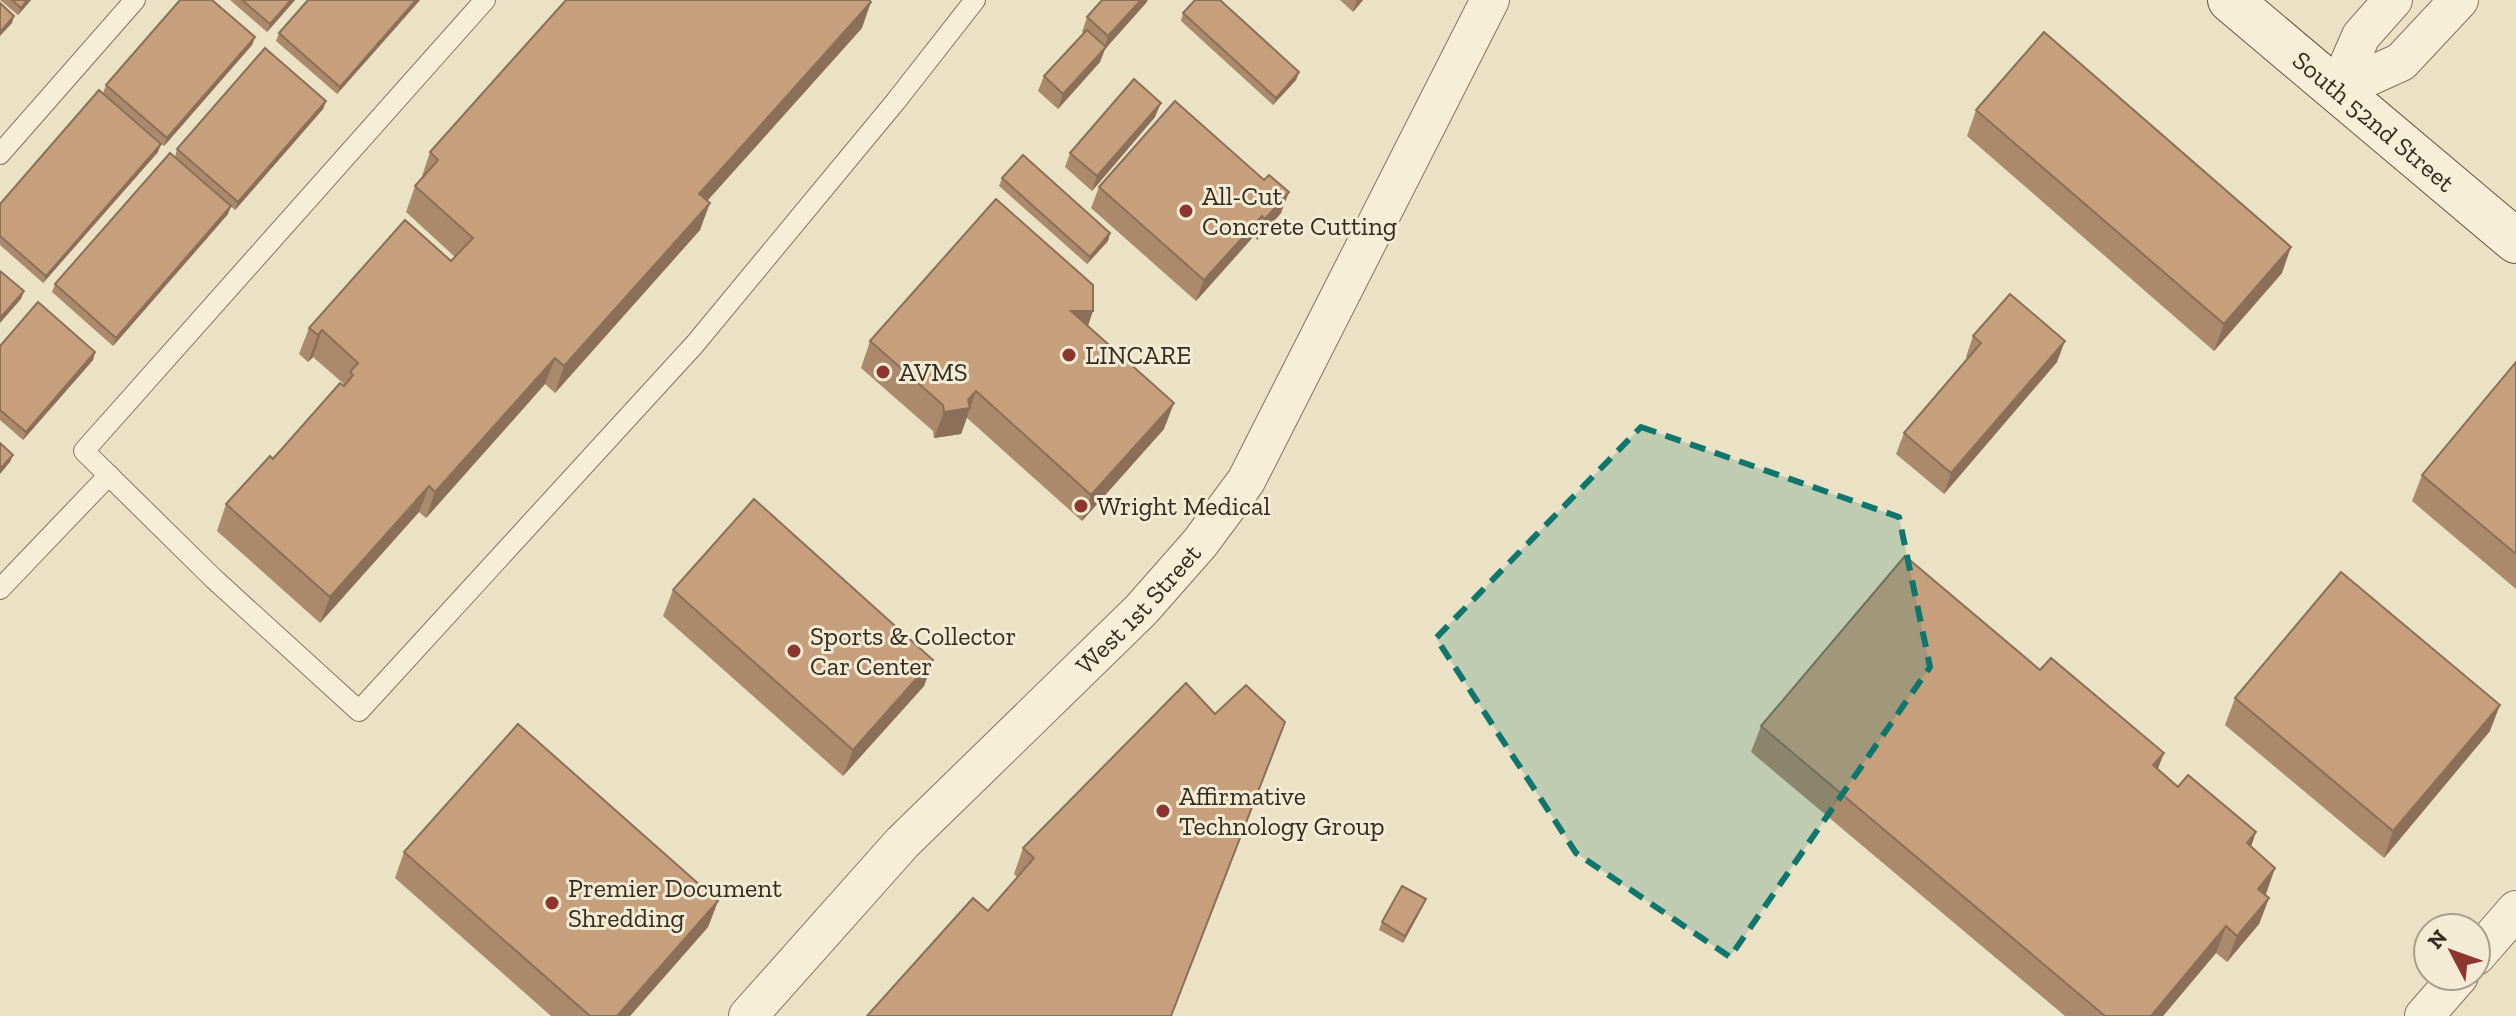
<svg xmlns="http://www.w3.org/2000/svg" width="2516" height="1016" font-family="'Zilla Slab',serif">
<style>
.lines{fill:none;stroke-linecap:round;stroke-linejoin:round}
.lane-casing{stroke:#84735c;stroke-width:22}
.street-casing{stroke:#84735c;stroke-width:40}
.secondary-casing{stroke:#66543f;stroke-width:46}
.lane{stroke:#f6eed7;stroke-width:20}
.street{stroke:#f6eed7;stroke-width:38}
.secondary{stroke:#f6eed7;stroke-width:44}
.wall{fill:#aa896c}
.shaded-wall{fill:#8b6f58}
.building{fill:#c69f7d;stroke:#8b6f58;stroke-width:2}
.marked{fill:#0f766e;fill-opacity:0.2;stroke:#0f766e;stroke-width:6;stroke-dasharray:16 10;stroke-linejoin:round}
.poi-dot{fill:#8e3530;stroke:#f3ebd3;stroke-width:3}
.labels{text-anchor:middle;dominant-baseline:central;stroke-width:6;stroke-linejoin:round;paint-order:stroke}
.street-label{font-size:26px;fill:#352b1f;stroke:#f3ebd3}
.poi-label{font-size:26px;fill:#352b1f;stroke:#f3ebd3;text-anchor:start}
</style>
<rect width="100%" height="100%" fill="#ebe1c4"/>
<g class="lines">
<g class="lane-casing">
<g id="lane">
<polyline points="485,0 84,451 213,578 359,711 695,344 896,101 975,0"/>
<polyline points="0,154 135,0"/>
<polyline points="0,589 109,475"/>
</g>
</g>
<g class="street-casing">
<g id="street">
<polyline points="2337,91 2401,62 2459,0"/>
<polyline points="2337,91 2361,36 2393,0"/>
<polyline points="2476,956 2516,910"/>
<path id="s1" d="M748,1016L902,843L1141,610L1200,543L1246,481L1490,0"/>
<polyline points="2424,1016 2459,976"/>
</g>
</g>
<g class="secondary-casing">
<g id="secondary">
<path id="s2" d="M2230,0L2516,241"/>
</g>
</g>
<use href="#lane" class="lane"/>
<use href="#street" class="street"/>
<use href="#secondary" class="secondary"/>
</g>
<g class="wall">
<polygon points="0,0 31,0 18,15"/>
<polygon points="230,0 295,0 267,32"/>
<polygon points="420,0 337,94 276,41 279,33"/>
<polygon points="1340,0 1363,0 1353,12"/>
<polygon points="1146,3 1105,49 1100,62 1058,109 1038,91 1044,76 1083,33 1082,32 1087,17"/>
<polygon points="1183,13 1299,72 1296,80 1273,105 1181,21"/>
<polygon points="862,28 707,201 700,230 555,393 545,384 426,518 419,512 320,623 217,531 226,504 345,385 313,357 308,362 299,354 309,328 451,261 455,257 406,212 415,186 421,179 430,152"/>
<polygon points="255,37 252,45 164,146 103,93 106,85"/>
<polygon points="326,101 323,109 235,210 175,157 177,149"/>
<polygon points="1976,110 2282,273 2214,351 1967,136"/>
<polygon points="1155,117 1092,191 1065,167 1070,153"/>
<polygon points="158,152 43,283 0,245 0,204"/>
<polygon points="1002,178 1110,233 1108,241 1087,264 999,186"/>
<polygon points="1099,187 1281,213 1257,240 1254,236 1196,301 1091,208"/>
<polygon points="228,214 113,346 52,292 55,284"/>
<polygon points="1088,326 1164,429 1082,521 967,418 961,434 934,438 933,431 861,368 870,341"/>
<polygon points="1973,336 2057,362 1944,494 1896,454 1904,433 1968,359 1966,357"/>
<polygon points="0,346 95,352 93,360 23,440 0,420"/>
<polygon points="2516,362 2516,589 2412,501 2422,475"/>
<polygon points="673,590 933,660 924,686 843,776 663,616"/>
<polygon points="2235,698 2490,731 2384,858 2225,725"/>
<polygon points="1215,714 1275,749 1171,1016 988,911 1017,877 1014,874 1023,848"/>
<polygon points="1761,726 2158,769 2275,868 2265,895 2269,898 2259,924 2227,962 2216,953 2163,1016 2065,1016 1751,752"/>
<polygon points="404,852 718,901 708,927 630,1016 551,1016 395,878"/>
<polygon points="1426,899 1423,906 1403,943 1379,930 1382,922"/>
</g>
<g class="shaded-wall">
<polygon points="27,0 31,0 18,15 21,8"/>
<polygon points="291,0 295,0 267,32 270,24"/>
<polygon points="416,0 420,0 337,94 340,87"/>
<polygon points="1141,0 1148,0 1146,3 1105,49 1100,62 1058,109 1063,94 1104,49 1108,36"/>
<polygon points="1357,0 1363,0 1353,12"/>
<polygon points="871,2 862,28 690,220 699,194"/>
<polygon points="14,16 12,23 0,36 0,32"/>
<polygon points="255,37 252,45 164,146 167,138"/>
<polygon points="1299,72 1296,80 1273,105 1276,98"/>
<polygon points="326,101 323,109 235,210 238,202"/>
<polygon points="1161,103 1155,117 1092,191 1097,176"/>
<polygon points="161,144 158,152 43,283 46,276"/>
<polygon points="1289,192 1281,213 1257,240 1265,219"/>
<polygon points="710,203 700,230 555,393 564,366"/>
<polygon points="231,206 228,214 113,346 116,338"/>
<polygon points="1262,216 1254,236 1196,301 1204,280"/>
<polygon points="1110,233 1108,241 1087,264 1090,257"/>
<polygon points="2291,247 2282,273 2214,351 2224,324"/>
<polygon points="24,291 21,299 0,323 0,318"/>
<polygon points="1071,311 1093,311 1084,338"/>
<polygon points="322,330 313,357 308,362 318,335"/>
<polygon points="2065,341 2057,362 1944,494 1951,473"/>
<polygon points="95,352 93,360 23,440 26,432"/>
<polygon points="555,358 545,384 426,518 435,492"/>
<polygon points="976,391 961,434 934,438 944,412 968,400"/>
<polygon points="1174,403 1164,429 1082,521 1091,495"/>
<polygon points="13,455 10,462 0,474 0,469"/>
<polygon points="429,486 419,512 320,623 330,597"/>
<polygon points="933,660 924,686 843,776 853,750"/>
<polygon points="2500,705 2490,731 2384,858 2393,831"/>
<polygon points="1285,722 1275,749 1174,1008 1183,982"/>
<polygon points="2164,753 2154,779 2153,765"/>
<polygon points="2256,832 2247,859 2247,843"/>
<polygon points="2275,868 2266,894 2248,915 2258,889"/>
<polygon points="2269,898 2259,924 2227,962 2237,936"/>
<polygon points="1426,899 1423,906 1403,943 1405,936"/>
<polygon points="718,901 708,927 630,1016 617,1016"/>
<polygon points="2226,926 2216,953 2163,1016 2151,1016"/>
</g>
<g class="building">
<polygon points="12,0 27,0 21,8"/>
<polygon points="180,0 212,0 255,37 167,138 106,85"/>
<polygon points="242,0 291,0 270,24"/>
<polygon points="308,0 416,0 340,87 279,33"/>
<polygon points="566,0 869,0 871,2 699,194 710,203 564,366 555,358 435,492 429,486 330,597 226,504 270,456 273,459 340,383 344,386 353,375 350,372 358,363 322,330 318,335 309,328 405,220 451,261 473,238 415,186 438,160 430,152"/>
<polygon points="1102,0 1141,0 1108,36 1087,17"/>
<polygon points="1195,0 1220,0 1299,72 1276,98 1183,13"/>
<polygon points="0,3 14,16 0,32"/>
<polygon points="1087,30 1106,47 1063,94 1044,76"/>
<polygon points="2044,32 2291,247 2224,324 1976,110"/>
<polygon points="265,48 326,101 238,202 177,149"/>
<polygon points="1134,79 1161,103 1097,176 1070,153"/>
<polygon points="99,90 161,144 46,276 0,236 0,204"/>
<polygon points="1175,101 1264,180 1269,175 1289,192 1265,219 1262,216 1204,280 1099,187"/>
<polygon points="170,153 231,206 116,338 55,284"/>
<polygon points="1023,155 1110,233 1090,257 1002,178"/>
<polygon points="996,199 1093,285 1093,311 1071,311 1174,403 1091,495 976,391 968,400 970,408 944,412 943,405 870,341"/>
<polygon points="0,271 24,291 0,318"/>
<polygon points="2010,294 2065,341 1951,473 1904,433 1981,343 1973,336"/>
<polygon points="38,302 95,352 26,432 0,410 0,346"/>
<polygon points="2516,362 2516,554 2422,475"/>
<polygon points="0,443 13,455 0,469"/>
<polygon points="754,499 933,660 853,750 673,590"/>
<polygon points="1905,556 2040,670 2051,658 2164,753 2153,765 2178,787 2188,775 2256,832 2247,843 2275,868 2258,889 2269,898 2237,936 2226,926 2151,1016 2105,1016 1761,726"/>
<polygon points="2341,572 2500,705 2393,831 2235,698"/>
<polygon points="1186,683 1215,714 1246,685 1285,722 1171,1016 867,1016 973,898 988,911 1034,858 1023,848"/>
<polygon points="518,724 718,901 617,1016 590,1016 404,852"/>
<polygon points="1402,886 1426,899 1405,936 1382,922"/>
</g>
<path class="marked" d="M1641,427L1899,517L1930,667L1730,957L1576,853L1436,638Z"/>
<g class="poi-dot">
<circle cx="1186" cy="211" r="8"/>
<circle cx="1069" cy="355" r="8"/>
<circle cx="883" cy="372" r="8"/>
<circle cx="1081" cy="506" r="8"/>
<circle cx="794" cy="651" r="8"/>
<circle cx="1163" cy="811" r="8"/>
<circle cx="552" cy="903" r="8"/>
</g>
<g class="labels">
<g class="street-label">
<text stroke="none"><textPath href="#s2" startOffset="188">South 52nd Street</textPath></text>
<text stroke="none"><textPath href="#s1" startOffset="564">West 1st Street</textPath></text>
</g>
<g class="poi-label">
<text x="1202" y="196">All-Cut<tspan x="1202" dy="30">Concrete Cutting</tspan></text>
<text x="1085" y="355">LINCARE</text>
<text x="899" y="372">AVMS</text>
<text x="1097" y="506">Wright Medical</text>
<text x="810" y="636">Sports &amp; Collector<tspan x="810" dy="30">Car Center</tspan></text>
<text x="1179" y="796">Affirmative<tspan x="1179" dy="30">Technology Group</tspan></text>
<text x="568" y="888">Premier Document<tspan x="568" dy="30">Shredding</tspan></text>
</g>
</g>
<g transform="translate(2452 952) rotate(311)"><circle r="38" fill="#f3ebd3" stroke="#a79e8b" stroke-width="2"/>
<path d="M0-6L14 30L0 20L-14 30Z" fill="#8e3530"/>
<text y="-12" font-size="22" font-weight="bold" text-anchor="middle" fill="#352b1f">N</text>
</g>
</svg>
